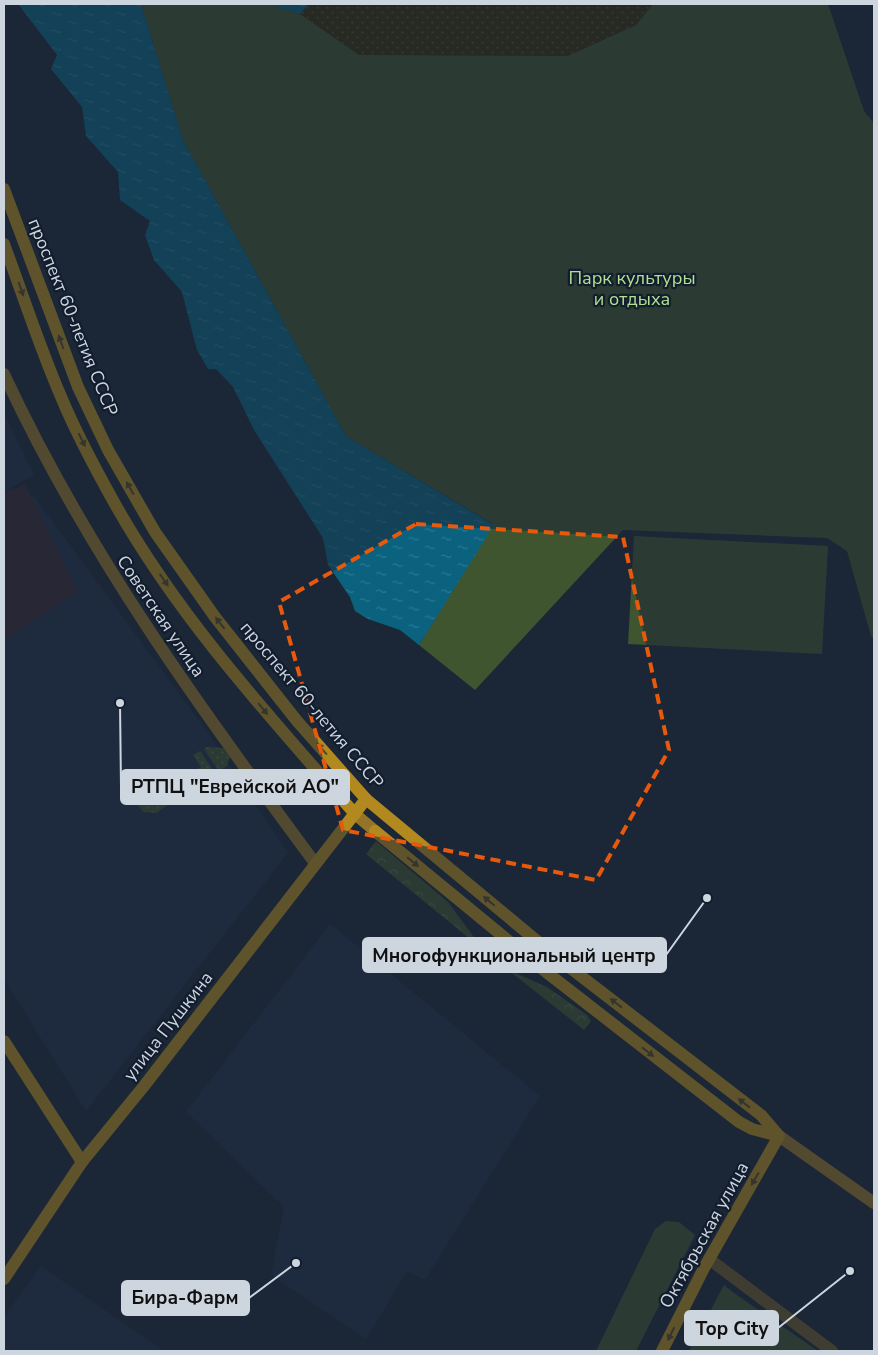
<svg xmlns="http://www.w3.org/2000/svg" width="878" height="1355" font-family="'Nunito Sans',sans-serif">
<style>
.built{fill:#223247}
.education{fill:#382833}
.grass{fill:url(#grass-dots)}
.forest{fill:url(#forest-crowns)}
.sand{fill:url(#sand-dots)}
.green{fill:#3f5530}
.water{fill:url(#water-ripples)}
.lines{fill:none;stroke-linecap:round;stroke-linejoin:round}
.minor{stroke:#6c592d;stroke-width:12}
.secondary{stroke:#937428;stroke-width:12}
.primary{stroke:#b2891e;stroke-width:12}
.oneway{fill:#524827}
.marked{fill:none;stroke:#e8590c;stroke-width:4;stroke-dasharray:10 6;stroke-linejoin:round}
.labels{text-anchor:middle;dominant-baseline:central;stroke-width:4.5;stroke-linejoin:round;paint-order:stroke}
.park-label{font-size:18px;fill:#b0e090;stroke:#121d2d}
.street-label{font-size:18px;fill:#cdd5df;stroke:#121d2d}
.leader{fill:none;stroke:#cdd5df;stroke-width:2}
.callout-dot{fill:#cdd5df;stroke:#121d2d;stroke-width:2}
.callout{fill:#cdd5df;stroke:#cdd5df;stroke-width:2}
.callout-label{font-size:19px;text-anchor:middle;font-weight:bold;fill:#111}
</style>
<defs>
<pattern id="grass-dots" width="8" height="8" patternUnits="userSpaceOnUse" patternTransform="scale(1.25)"><rect width="8" height="8" fill="#3f5530"/><path d="M2 2h.1M6 6h.1" fill="none" stroke="#5a6d4e" stroke-width="1.8" stroke-linecap="round"/></pattern>
<pattern id="forest-crowns" width="20" height="18" patternUnits="userSpaceOnUse" patternTransform="scale(1.25)"><rect width="20" height="18" fill="#3f5530"/><path d="M2 6a3 3 0 1 1 6 0M12 15a3 3 0 1 1 6 0" fill="none" stroke="#5a6d4e"/></pattern>
<pattern id="sand-dots" width="8" height="8" patternUnits="userSpaceOnUse" patternTransform="scale(1.25)"><rect width="8" height="8" fill="#362d0c"/><path d="M2 2h.1M6 6h.1" fill="none" stroke="#524b2f" stroke-width="1.8" stroke-linecap="round"/></pattern>
<pattern id="water-ripples" width="26" height="14" patternUnits="userSpaceOnUse" patternTransform="scale(1.25)"><rect width="26" height="14" fill="#0a627f"/><path d="M2 4q2-2 4 0t4 0M15 11q2-2 4 0t4 0" fill="none" stroke="#2c7891"/></pattern>
</defs>
<rect width="100%" height="100%" fill="#1b2737"/>
<g class="built">
<polygon points="4,413 34,475 4,492"/>
<polygon points="34,496 208,733 288,853 86,1111 4,979 4,513"/>
<polygon points="330,924 540,1096 425,1280 407,1271 366,1339 271,1275 284,1207 186,1112"/>
<polygon points="41,1266 164,1351 4,1351 4,1317"/>
</g>
<polygon class="education" points="25,484 78,592 4,640 4,493"/>
<g class="grass">
<polygon points="207,747 223,748 230,757 227,766 219,771 204,749"/>
<polygon points="200,751 215,773 156,813 143,812 132,796 170,771 178,782 201,767 193,755"/>
</g>
<g class="forest">
<polygon points="376,841 448,902 476,940 475,943 366,854"/>
<polygon points="513,972 547,987 587,1015 591,1021 584,1030 512,973"/>
</g>
<polygon class="sand" points="309,4 653,4 636,25 568,56 359,55 300,14"/>
<g class="green">
<polygon points="141,4 268,4 300,14 359,55 568,56 636,25 653,4 828,4 864,111 874,123 874,639 871,636 847,551 827,538 623,530 475,690 419,645 493,524 346,436 183,140"/>
<polygon points="634,536 828,546 822,654 628,644"/>
<polygon points="666,1221 679,1222 695,1235 636,1351 596,1351 655,1229"/>
<polygon points="724,1285 734,1293 818,1351 689,1351"/>
</g>
<g class="water">
<polygon points="18,4 141,4 183,140 346,436 494,525 419,645 400,630 368,619 355,611 350,597 328,565 323,538 254,430 233,387 216,369 208,369 197,350 182,292 154,260 145,235 150,221 120,200 118,172 86,136 82,107 51,69 57,55"/>
<polygon points="268,4 309,4 300,14"/>
</g>
<g class="lines">
<polyline class="minor" points="709,1259 832,1351"/>
<g class="secondary">
<path d="M4,374C86,551 199,707 315,863"/>
<polyline points="355,814 375,831"/>
<polyline points="779,1136 874,1203"/>
</g>
<g class="primary">
<polyline points="4,189 78,387 108,450 155,532 215,617 297,721 366,799 560,960 761,1115 779,1136"/>
<path d="M4,244C23,295 40,349 62,399C77,435 96,470 115,504C179,618 269,716 355,814"/>
<polyline points="375,831 550,975 739,1122 752,1129 779,1136"/>
<polyline points="4,1041 82,1162"/>
<polyline points="4,1279 82,1162 144,1086 366,799"/>
<polyline points="662,1351 704,1268 779,1136"/>
</g>
</g>
<defs><path id="oneway-solid" d="M-6-.8H1V-3.2L6.5 0L1 3.2V.8H-6Z" transform="scale(1.25)"/></defs>
<g class="oneway">
<use href="#oneway-solid" transform="translate(21 289) rotate(70)"/>
<use href="#oneway-solid" transform="translate(61 342) rotate(-110)"/>
<use href="#oneway-solid" transform="translate(82 440) rotate(64)"/>
<use href="#oneway-solid" transform="translate(130 488) rotate(-119)"/>
<use href="#oneway-solid" transform="translate(164 580) rotate(55)"/>
<use href="#oneway-solid" transform="translate(220 623) rotate(-128)"/>
<use href="#oneway-solid" transform="translate(263 709) rotate(51)"/>
<use href="#oneway-solid" transform="translate(322 749) rotate(-131)"/>
<use href="#oneway-solid" transform="translate(413 862) rotate(39)"/>
<use href="#oneway-solid" transform="translate(489 901) rotate(-140)"/>
<use href="#oneway-solid" transform="translate(616 1003) rotate(-142)"/>
<use href="#oneway-solid" transform="translate(648 1052) rotate(38)"/>
<use href="#oneway-solid" transform="translate(744 1103) rotate(-142)"/>
<use href="#oneway-solid" transform="translate(755 1179) rotate(120)"/>
<use href="#oneway-solid" transform="translate(671 1334) rotate(116)"/>
</g>
<path d="M0 0H878V1355H0ZM416,524L623,537L669,750L596,880L343,830L279,602Z" fill="#1b2737" fill-opacity=".55" fill-rule="evenodd"/>
<path class="marked" d="M416,524L623,537L669,750L596,880L343,830L279,602Z"/>
<g class="labels">
<g class="park-label">
<text x="632" y="278">Парк культуры<tspan x="632" dy="21">и отдыха</tspan></text>
</g>
<g class="street-label">
<text transform="translate(73 317) rotate(68)">проспект 60-летия СССР</text>
<text transform="translate(161 616) rotate(56)">Советская улица</text>
<text transform="translate(312 705) rotate(50)">проспект 60-летия СССР</text>
<text transform="translate(168 1026) rotate(-52)">улица Пушкина</text>
<text transform="translate(704 1235) rotate(-61)">Октябрьская улица</text>
</g>
</g>
<path class="leader" d="M120 703L121 787M707 898L666 955M296 1263L249 1298M850 1271L778 1328"/>
<g class="callout-dot">
<circle cx="120" cy="703" r="5"/>
<circle cx="707" cy="898" r="5"/>
<circle cx="296" cy="1263" r="5"/>
<circle cx="850" cy="1271" r="5"/>
</g>
<g class="callout">
<rect x="121" y="770" width="228" height="34" rx="5"/>
<rect x="363" y="938" width="303" height="34" rx="5"/>
<rect x="122" y="1281" width="127" height="34" rx="5"/>
<rect x="685" y="1311" width="93" height="34" rx="5"/>
</g>
<g class="callout-label">
<text x="235" y="793">РТПЦ "Еврейской АО"</text>
<text x="514" y="962">Многофункциональный центр</text>
<text x="185" y="1304">Бира-Фарм</text>
<text x="732" y="1335">Top City</text>
</g>
<rect width="878" height="1355" fill="none" stroke="#cdd5df" stroke-width="10"/>
</svg>
